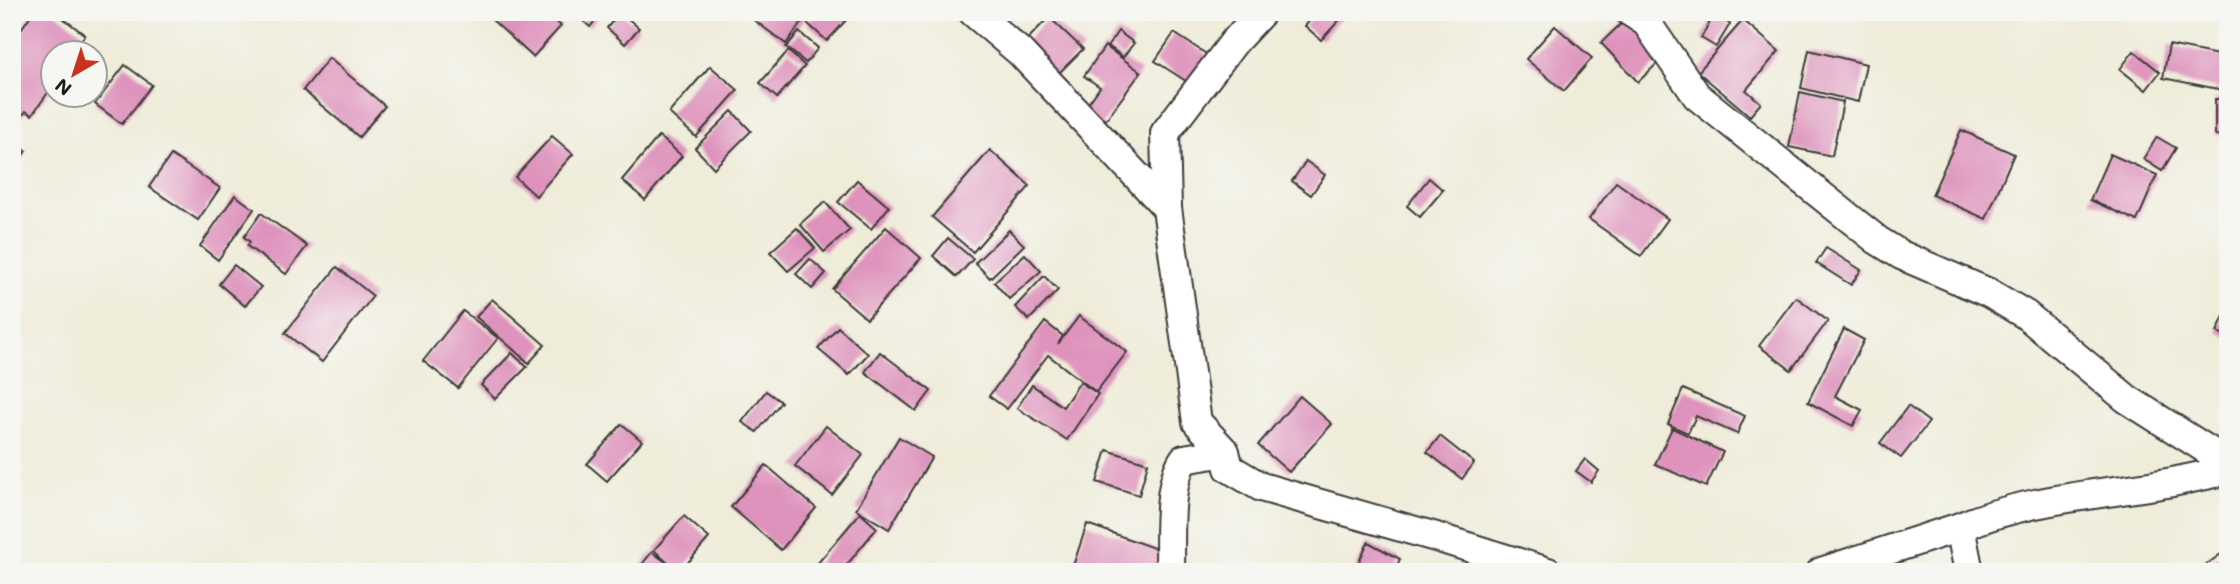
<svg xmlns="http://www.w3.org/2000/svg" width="2240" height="584" font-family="Mali,sans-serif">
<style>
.building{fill:#de92bc}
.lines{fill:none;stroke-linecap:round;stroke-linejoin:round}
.street-casing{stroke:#3c3b38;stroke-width:32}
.street{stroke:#fff;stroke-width:28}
</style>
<rect width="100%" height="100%" fill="#f6f6f2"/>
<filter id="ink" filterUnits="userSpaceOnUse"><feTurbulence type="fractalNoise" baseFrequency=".0143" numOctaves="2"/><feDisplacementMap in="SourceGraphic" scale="14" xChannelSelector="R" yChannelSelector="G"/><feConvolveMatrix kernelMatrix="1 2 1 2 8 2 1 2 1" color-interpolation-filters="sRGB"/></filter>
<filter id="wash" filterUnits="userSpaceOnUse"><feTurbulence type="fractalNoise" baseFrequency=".00686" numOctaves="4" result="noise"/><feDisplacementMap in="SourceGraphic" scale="28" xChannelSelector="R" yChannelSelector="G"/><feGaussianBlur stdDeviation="1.57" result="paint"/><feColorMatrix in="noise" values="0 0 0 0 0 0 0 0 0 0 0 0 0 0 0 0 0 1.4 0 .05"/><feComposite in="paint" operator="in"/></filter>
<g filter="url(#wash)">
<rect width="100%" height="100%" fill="#efecd9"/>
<g id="blocks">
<g class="building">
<polygon points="33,12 55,12 85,35 72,52 52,52 52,87 32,115 26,111 23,115 12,107 12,42"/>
<polygon points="497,12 546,12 561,26 533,57 491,19"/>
<polygon points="573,12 602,12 590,27"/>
<polygon points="620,12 639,28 625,44 607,28"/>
<polygon points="760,12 786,13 809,12 786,44 754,20"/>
<polygon points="817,12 841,12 848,18 827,41 807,23"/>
<polygon points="1317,12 1347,12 1321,40 1305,26"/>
<polygon points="1714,15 1730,24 1716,47 1701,38"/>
<polygon points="1629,16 1666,55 1638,82 1601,43"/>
<polygon points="1049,17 1083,49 1055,77 1022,45"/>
<polygon points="1743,20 1779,51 1746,90 1761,103 1750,116 1698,72"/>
<polygon points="1555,26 1592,58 1564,91 1526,59"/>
<polygon points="1118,31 1134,43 1123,57 1108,46"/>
<polygon points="799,32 818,48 806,63 786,47"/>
<polygon points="1174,33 1211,57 1192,85 1155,61"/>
<polygon points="2169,45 2228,57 2228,91 2163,78"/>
<polygon points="1105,46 1141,72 1099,129 1080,115 1100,87 1084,76"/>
<polygon points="1809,50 1866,64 1858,102 1801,88"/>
<polygon points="788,51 805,66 777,98 760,83"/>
<polygon points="2134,51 2160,72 2146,90 2120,69"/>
<polygon points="329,58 385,106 359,137 303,90"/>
<polygon points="125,65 152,85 122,124 95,104"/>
<polygon points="710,66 738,90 696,137 669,113"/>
<polygon points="1800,92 1843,102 1832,156 1789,147"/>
<polygon points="2215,99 2228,99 2228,136 2215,135"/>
<polygon points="732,111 751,131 714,168 695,148"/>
<polygon points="1961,130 2014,154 1986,219 1932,195"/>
<polygon points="552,136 573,154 536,196 515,177"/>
<polygon points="659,136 682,156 645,200 622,180"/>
<polygon points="2157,137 2176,148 2162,171 2143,159"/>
<polygon points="12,141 26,151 12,171"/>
<polygon points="990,150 1030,186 973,252 932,217"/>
<polygon points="2110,154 2157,175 2137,221 2090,200"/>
<polygon points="171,155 220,188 198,220 149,187"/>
<polygon points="1306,161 1325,175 1311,195 1292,181"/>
<polygon points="1429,178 1443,190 1420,217 1407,206"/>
<polygon points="857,180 889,207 871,229 838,202"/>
<polygon points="1616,182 1668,219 1641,256 1589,219"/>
<polygon points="235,195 254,209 218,260 200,246"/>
<polygon points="825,202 850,230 824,252 800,224"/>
<polygon points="261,213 307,246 286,274 247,246 250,242 244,237"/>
<polygon points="886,227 921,258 867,319 832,289"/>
<polygon points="797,228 815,248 788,271 770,252"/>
<polygon points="1009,230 1024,245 990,278 975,263"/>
<polygon points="948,238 973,259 957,277 933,256"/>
<polygon points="1826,248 1861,270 1851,285 1816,263"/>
<polygon points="1025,254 1041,271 1009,299 994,282"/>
<polygon points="810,259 826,273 812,289 796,274"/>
<polygon points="234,265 261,287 245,306 219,284"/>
<polygon points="337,267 373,296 322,362 285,333"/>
<polygon points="1044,276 1058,290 1029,320 1015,307"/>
<polygon points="1796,297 1828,321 1791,370 1759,346"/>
<polygon points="492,299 545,345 529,363 476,317"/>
<polygon points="2228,307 2228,337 2217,332"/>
<polygon points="463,311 498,338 458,388 423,361"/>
<polygon points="1079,316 1127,352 1096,392 1048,355 1007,409 989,396 1045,322 1063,336 1058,344"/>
<polygon points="838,327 868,354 849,375 818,349"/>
<polygon points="1844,329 1864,340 1835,396 1862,410 1853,426 1808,402"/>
<polygon points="880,352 931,391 916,411 865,372"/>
<polygon points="512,353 527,367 495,399 481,385"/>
<polygon points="1080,382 1098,394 1067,440 1017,408 1032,385 1063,407"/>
<polygon points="1683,389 1745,416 1737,434 1696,416 1688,433 1668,424"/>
<polygon points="766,391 781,402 757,432 742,422"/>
<polygon points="1300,396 1332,424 1289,472 1258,445"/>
<polygon points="1908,406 1929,422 1901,458 1880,443"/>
<polygon points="622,424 642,441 607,481 587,464"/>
<polygon points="826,426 863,455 832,495 795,466"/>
<polygon points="1672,428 1723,452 1706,487 1655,464"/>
<polygon points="1440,436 1474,463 1462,479 1427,452"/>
<polygon points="899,437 932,457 889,529 856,509"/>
<polygon points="1107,450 1148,463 1139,495 1097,482"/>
<polygon points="1585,459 1599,471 1591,482 1576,471"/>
<polygon points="766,465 816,508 781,550 731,507"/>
<polygon points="860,513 877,528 841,572 814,572 812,570"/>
<polygon points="684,516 709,538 680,572 674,569 672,572 636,572 652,552 671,566 654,550"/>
<polygon points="1087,524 1168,553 1161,572 1071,572"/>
<polygon points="1368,542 1400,559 1394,572 1354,572"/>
<polygon points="2228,549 2228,572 2196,572"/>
</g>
</g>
</g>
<g filter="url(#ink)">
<use href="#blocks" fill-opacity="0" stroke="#3c3b38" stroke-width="2"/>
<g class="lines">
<g class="street-casing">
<g id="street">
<polyline points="973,12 1020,52 1167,208 1197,422 1225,452 1229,468 1261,487 1436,537 1548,572"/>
<polyline points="1630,12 1646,22 1697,96 1877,240 1901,255 1989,293 2026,315 2127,399 2228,463"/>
<polyline points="1167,208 1165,133 1234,42 1262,12"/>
<path d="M1960,527C2020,501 2085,496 2149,486C2175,482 2201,476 2228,470"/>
<path d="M1170,572C1171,539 1166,486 1184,459L1225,452"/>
<polyline points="1821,572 1960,527 1969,572"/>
</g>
</g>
<use href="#street" class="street"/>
</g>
</g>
<rect width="2240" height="584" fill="none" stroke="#f6f6f2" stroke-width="42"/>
<g transform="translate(74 74) rotate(219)"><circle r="33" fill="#f6f6f2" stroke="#9f9f9c" stroke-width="2"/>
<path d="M0-5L12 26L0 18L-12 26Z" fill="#c8321e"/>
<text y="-10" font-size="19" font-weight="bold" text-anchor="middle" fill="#1c1c1c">N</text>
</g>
</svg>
